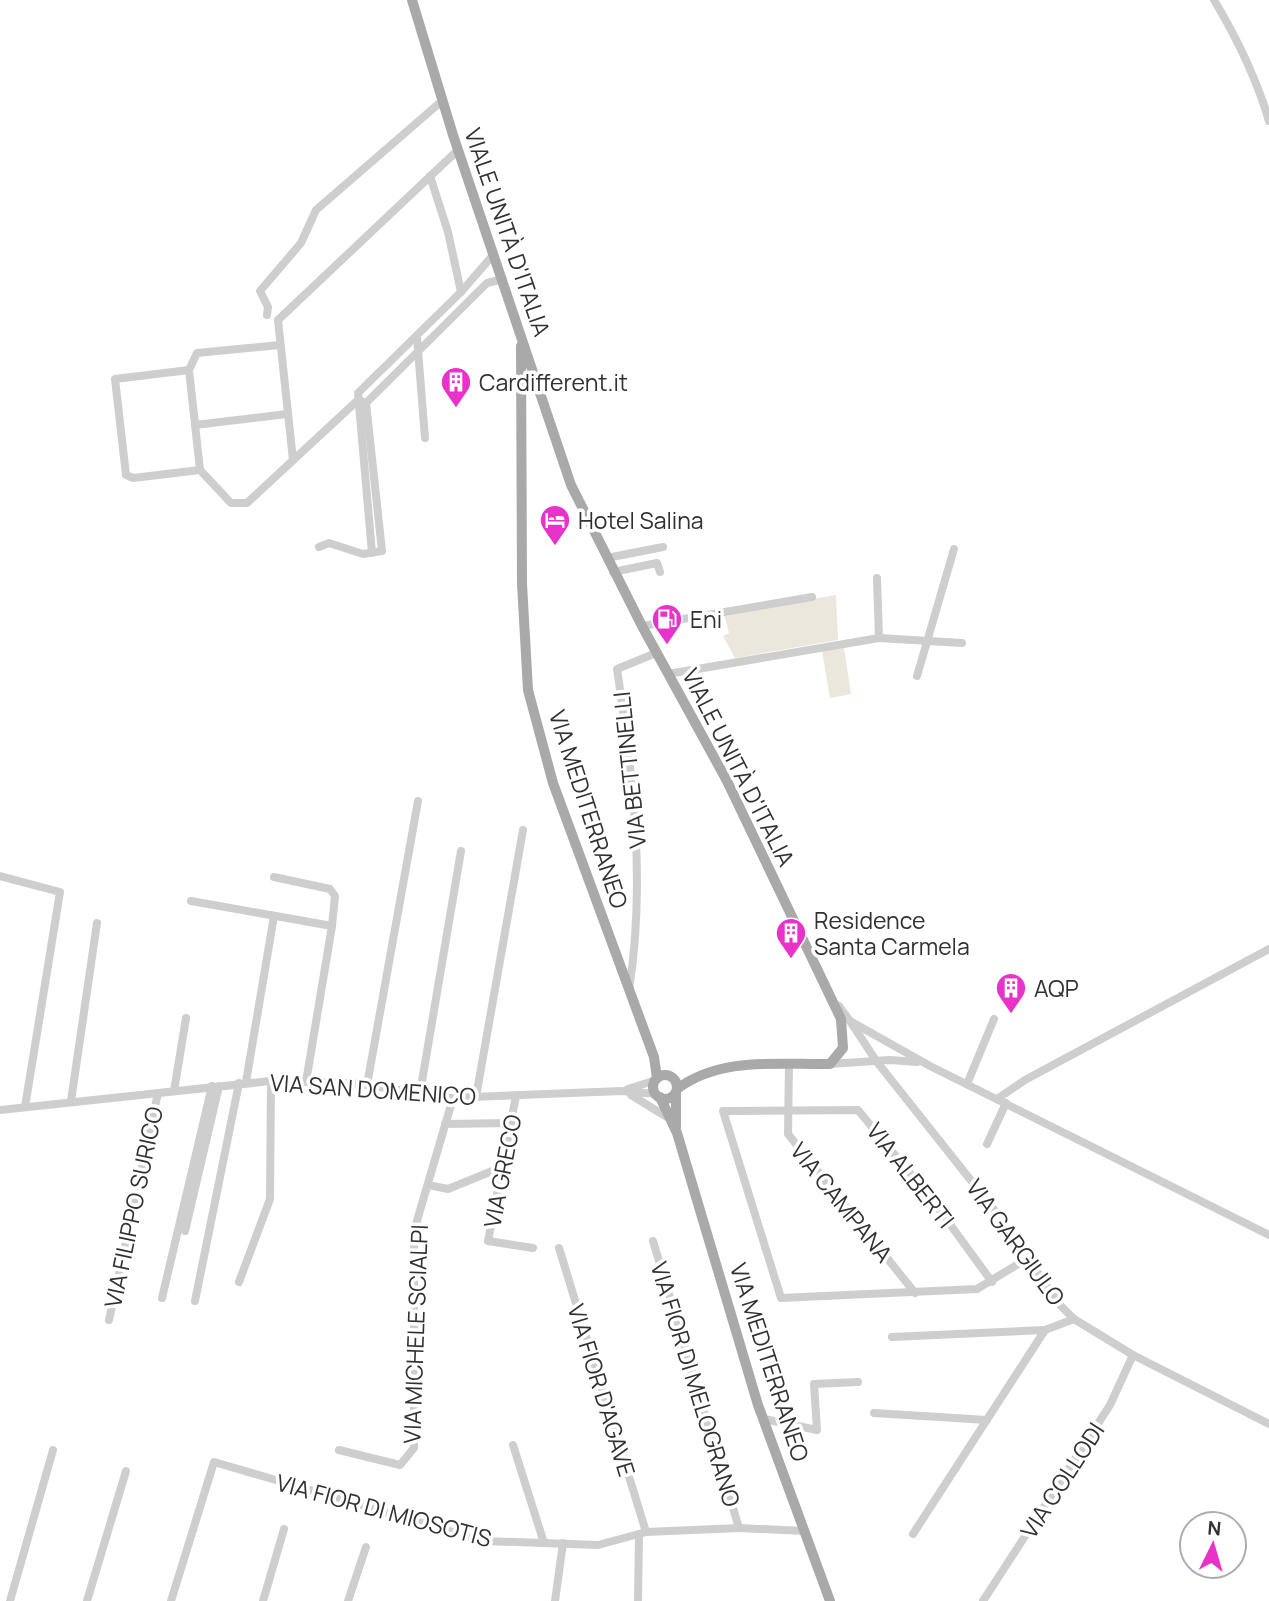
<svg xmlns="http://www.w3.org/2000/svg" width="1269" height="1601" font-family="Manrope,sans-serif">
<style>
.green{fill:#ebe7dc}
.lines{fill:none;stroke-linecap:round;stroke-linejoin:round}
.minor{stroke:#cecece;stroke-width:8}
.major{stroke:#a9a9a9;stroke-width:10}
.labels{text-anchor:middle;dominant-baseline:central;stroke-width:7;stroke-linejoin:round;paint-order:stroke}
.street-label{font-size:23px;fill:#313131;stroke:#fff}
.poi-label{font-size:23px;fill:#313131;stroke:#fff;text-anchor:start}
</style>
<rect width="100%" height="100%" fill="#fff"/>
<g class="green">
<polygon points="836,595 838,640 735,658 723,636 729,633 724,614"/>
<polygon points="844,648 851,694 830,698 822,651"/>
</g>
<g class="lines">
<g class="minor">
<path d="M1214,0C1238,40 1256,77 1269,121"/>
<polyline points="430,176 448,232 461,292"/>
<polyline points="267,315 268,307 260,291 301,243 316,210 443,100"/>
<polyline points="417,337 425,438"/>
<polyline points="189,370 197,353 280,345"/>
<polyline points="366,403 487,283 503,279"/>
<polyline points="195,425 287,414"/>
<polyline points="293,460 278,320 458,150"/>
<polyline points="200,470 189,370 115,379 126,475 133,478 200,470 231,503 247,503 358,400"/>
<polyline points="319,547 329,543 363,554 382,551 366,403 358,400"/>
<polyline points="372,553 358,393 461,292 494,254"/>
<polyline points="607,558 663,547"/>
<polyline points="613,572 657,563 660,572"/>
<polyline points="877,578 879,638"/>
<polyline points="642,626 812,597"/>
<polyline points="668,674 879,638 962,643"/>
<polyline points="917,676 954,549"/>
<polyline points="0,876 60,892 25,1107"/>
<polyline points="274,877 330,889 335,896 332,926"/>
<polyline points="191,901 332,926 306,1082"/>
<path d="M629,990C646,882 633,776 617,669L656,653"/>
<polyline points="839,1006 850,1021 930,1066 1269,1235"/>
<polyline points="850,1021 877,1062 1000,1217 1060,1305 1074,1319 1133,1355 1269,1424"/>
<polyline points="789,1063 788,1134 915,1293"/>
<polyline points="830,1064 890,1060 917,1062"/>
<polyline points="246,1082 274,916"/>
<polyline points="967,1084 994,1019"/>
<polyline points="367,1085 418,801"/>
<polyline points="628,1089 656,1080"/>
<polyline points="174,1091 186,1018"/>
<polyline points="420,1093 461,851"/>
<polyline points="631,1095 667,1117"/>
<polyline points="516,1096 488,1241 533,1248"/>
<polyline points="476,1097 523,830"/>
<polyline points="997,1099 1025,1080 1269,949"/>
<polyline points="71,1101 97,923"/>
<polyline points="0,1110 271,1081 355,1083 449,1098 622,1091 656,1094"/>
<polyline points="445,1124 511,1123"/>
<polyline points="987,1144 1006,1103"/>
<polyline points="428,1185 448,1189 502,1167"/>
<polyline points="185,1231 219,1086"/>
<polyline points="653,1241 739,1528"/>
<polyline points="559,1248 646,1532"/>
<polyline points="239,1282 270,1199 271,1081"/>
<polyline points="992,1282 936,1205 858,1110 723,1111 781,1298 977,1289 1028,1258"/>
<polyline points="162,1298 212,1086"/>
<polyline points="195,1301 239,1083"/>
<polyline points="109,1320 158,1093"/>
<polyline points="892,1337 1045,1330"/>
<polyline points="874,1413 987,1420"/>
<polyline points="764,1419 817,1430 814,1384 858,1382"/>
<polyline points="513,1445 544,1543"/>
<polyline points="339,1450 400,1465 414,1448 414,1231 453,1098"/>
<polyline points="913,1534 1045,1330 1074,1319"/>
<polyline points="10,1601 53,1450"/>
<polyline points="87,1601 126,1471"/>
<polyline points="171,1601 214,1462 484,1541 598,1545 646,1532 739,1528 805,1531"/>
<polyline points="263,1601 284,1529"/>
<polyline points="348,1601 366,1547"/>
<polyline points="555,1601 563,1543"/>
<polyline points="638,1601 639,1535"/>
<polyline points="983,1601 1110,1405 1133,1355"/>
</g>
<g class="major">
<path d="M412,0L453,135L571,485L642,626L727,781L841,1019L843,1048L830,1064C779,1065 721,1056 677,1089"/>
<polyline points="521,346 522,584 528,690 553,783 654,1057 657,1078"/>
<circle cx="665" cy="1087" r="12"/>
<polyline points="676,1093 676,1127"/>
<polyline points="660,1097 677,1133 758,1405 830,1601"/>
</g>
</g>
<defs>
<g id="building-pin" transform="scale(1.575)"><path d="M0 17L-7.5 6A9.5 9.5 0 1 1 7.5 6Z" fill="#e932ca" stroke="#fff"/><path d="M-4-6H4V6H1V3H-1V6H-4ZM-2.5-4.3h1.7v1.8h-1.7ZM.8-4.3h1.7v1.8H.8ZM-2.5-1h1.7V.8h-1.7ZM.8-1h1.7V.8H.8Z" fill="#fff"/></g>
<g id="hotel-pin" transform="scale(1.575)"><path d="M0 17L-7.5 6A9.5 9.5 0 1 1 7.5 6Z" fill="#e932ca" stroke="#fff"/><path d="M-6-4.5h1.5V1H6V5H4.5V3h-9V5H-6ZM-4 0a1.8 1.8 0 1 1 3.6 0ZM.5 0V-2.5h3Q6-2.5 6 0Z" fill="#fff"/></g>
<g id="fuel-pin" transform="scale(1.575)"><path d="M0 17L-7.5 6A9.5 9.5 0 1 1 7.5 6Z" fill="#e932ca" stroke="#fff"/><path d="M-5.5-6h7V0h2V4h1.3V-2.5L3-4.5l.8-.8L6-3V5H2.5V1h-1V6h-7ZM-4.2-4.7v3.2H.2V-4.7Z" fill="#fff"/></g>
</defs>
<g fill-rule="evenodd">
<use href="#building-pin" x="456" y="382"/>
<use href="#hotel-pin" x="555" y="520"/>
<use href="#fuel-pin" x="667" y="619"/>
<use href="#building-pin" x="791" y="933"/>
<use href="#building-pin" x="1011" y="988"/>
</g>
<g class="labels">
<g class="street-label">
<text transform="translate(508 232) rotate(71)">VIALE UNITÀ D'ITALIA</text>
<text transform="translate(739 767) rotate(63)">VIALE UNITÀ D'ITALIA</text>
<text transform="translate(629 770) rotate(-96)">VIA BETTINELLI</text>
<text transform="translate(589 809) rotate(72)">VIA MEDITERRANEO</text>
<text transform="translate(373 1089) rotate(4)">VIA SAN DOMENICO</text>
<text transform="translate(502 1171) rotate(-79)">VIA GRECO</text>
<text transform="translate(911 1175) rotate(52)">VIA ALBERTI</text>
<text transform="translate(842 1202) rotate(51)">VIA CAMPANA</text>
<text transform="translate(133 1207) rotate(-78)">VIA FILIPPO SURICO</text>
<text transform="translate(1016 1242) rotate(54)">VIA GARGIULO</text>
<text transform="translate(415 1334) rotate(-88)">VIA MICHELE SCIALPI</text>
<text transform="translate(770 1362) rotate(72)">VIA MEDITERRANEO</text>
<text transform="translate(696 1384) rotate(73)">VIA FIOR DI MELOGRANO</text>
<text transform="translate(602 1390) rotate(73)">VIA FIOR D'AGAVE</text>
<text transform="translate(1062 1480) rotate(-57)">VIA COLLODI</text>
<text transform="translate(384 1510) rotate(15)">VIA FIOR DI MIOSOTIS</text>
</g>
<g class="poi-label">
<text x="479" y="382">Cardifferent.it</text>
<text x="578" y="520">Hotel Salina</text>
<text x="690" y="619">Eni</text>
<text x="814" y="920">Residence<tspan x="814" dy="26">Santa Carmela</tspan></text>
<text x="1034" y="988">AQP</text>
</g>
</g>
<g transform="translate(1213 1545) rotate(5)"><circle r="33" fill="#ffffff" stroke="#adadad" stroke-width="2"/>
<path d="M0-5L12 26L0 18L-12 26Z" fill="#e932ca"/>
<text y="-10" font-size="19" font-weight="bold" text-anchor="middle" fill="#313131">N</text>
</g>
</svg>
